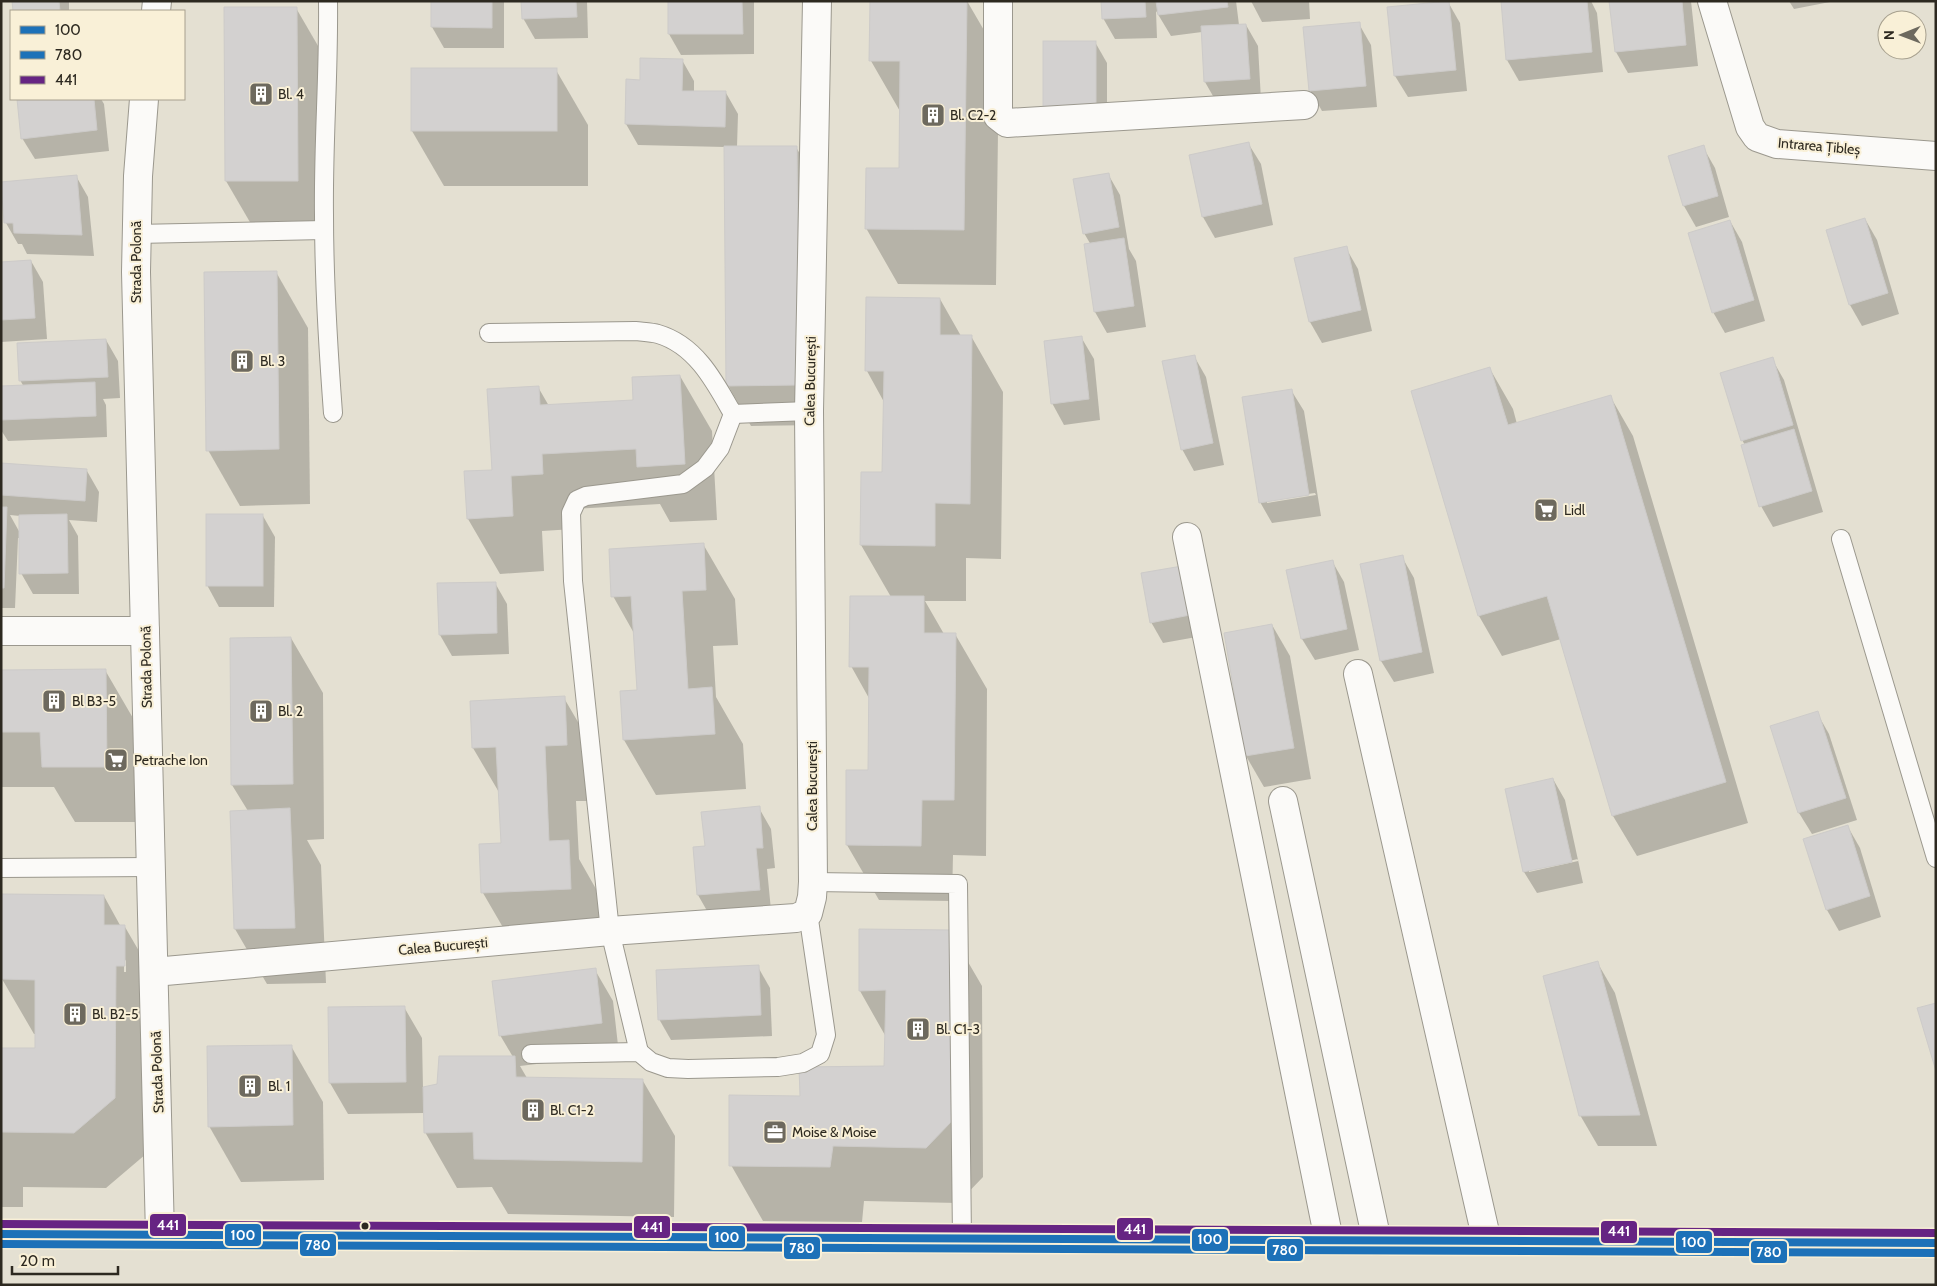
<svg xmlns="http://www.w3.org/2000/svg" width="1937" height="1286" font-family="Cabin,sans-serif">
<style>
.shadow{fill:#0003;fill-rule:evenodd}
.building{fill:#d3d1d0;stroke:#cdcbc9}
.lines{fill:none;stroke-linecap:round;stroke-linejoin:round}
.service-casing{stroke:#9b988e;stroke-width:20}
.minor-casing{stroke:#9b988e;stroke-width:30}
.trunk-casing{stroke:#9b988e;stroke-width:30}
.service{stroke:#fbfaf8;stroke-width:18}
.minor{stroke:#fbfaf8;stroke-width:28}
.trunk{stroke:#fbfaf8;stroke-width:28}
.bus-1-casing{stroke:#f9f0d7;stroke-width:11}
.bus-2-casing{stroke:#f9f0d7;stroke-width:11}
.bus-3-casing{stroke:#f9f0d7;stroke-width:11}
.bus-1{stroke:#1d71b8;stroke-width:8}
.bus-2{stroke:#1d71b8;stroke-width:8}
.bus-3{stroke:#662483;stroke-width:8}
.bus-dot{fill:#2d2920;stroke:#f9f0d7;stroke-width:2}
.labels{text-anchor:middle;dominant-baseline:central;stroke-width:4;stroke-linejoin:round;paint-order:stroke}
.poi-label{font-size:14px;fill:#2d2920;stroke:#f9f0d7;text-anchor:start}
.street-label{font-size:14px;fill:#2d2920;stroke:#f9f0d7}
.line-badge{stroke:#f9f0d7;stroke-width:2}
.badge-label{font-size:14px;text-anchor:middle;font-weight:bold;fill:#fff}
</style>
<rect width="100%" height="100%" fill="#e4e0d2"/>
<g class="shadow">
<polygon points="13,1 69,1 69,11 14,11"/>
<polygon points="432,1 504,1 504,48 444,48 432,27"/>
<polygon points="523,1 587,1 588,38 535,39 523,18"/>
<polygon points="669,1 754,1 754,54 681,55 669,34"/>
<polygon points="871,1 967,1 999,56 996,285 898,284 866,228 900,170 901,113 871,61"/>
<polygon points="1102,1 1236,1 1239,25 1246,25 1258,46 1261,100 1217,103 1205,82 1202,32 1171,36 1156,11 1157,38 1115,39 1103,18"/>
<polygon points="1251,1 1309,1 1310,19 1262,22"/>
<polygon points="1502,1 1591,1 1597,13 1603,72 1519,81 1507,60"/>
<polygon points="1611,1 1691,1 1698,66 1628,73 1616,52"/>
<polygon points="1789,1 1835,1 1794,9"/>
<polygon points="1448,2 1460,23 1467,91 1408,97 1395,76 1388,8"/>
<polygon points="296,8 328,63 329,236 258,236 226,181"/>
<polygon points="1359,24 1371,45 1377,107 1322,111 1310,90"/>
<polygon points="1095,42 1107,63 1107,128 1057,129"/>
<polygon points="682,60 694,81 694,92 726,93 738,114 737,147 796,147 819,187 822,425 751,426 728,385 725,147 638,145 626,124 627,81 641,81"/>
<polygon points="556,70 588,125 588,186 444,186 412,131"/>
<polygon points="18,99 101,99 104,104 109,151 35,159 22,138"/>
<polygon points="1248,143 1261,164 1273,225 1215,238 1203,217"/>
<polygon points="1703,147 1715,168 1729,217 1696,227 1684,206 1670,157"/>
<polygon points="1108,174 1120,195 1129,249 1136,261 1146,327 1107,333 1095,312 1091,245 1084,233"/>
<polygon points="76,176 88,197 94,256 27,254 22,244 18,244 6,223 2,183"/>
<polygon points="1865,219 1877,240 1899,314 1862,326 1850,305"/>
<polygon points="1730,221 1742,242 1765,321 1725,333 1713,312"/>
<polygon points="1346,248 1358,269 1372,331 1322,343 1310,322 1295,259"/>
<polygon points="31,261 43,282 47,339 1,342 1,263"/>
<polygon points="276,272 308,328 310,504 240,506 208,450"/>
<polygon points="940,299 961,336 971,336 1003,392 1001,559 966,558 966,601 925,601 944,634 955,634 987,689 986,856 953,855 952,901 879,900 847,845 869,771 870,700 851,666 891,597 861,545 862,473 884,473 884,402 867,371"/>
<polygon points="1081,337 1094,359 1100,420 1064,425 1052,403"/>
<polygon points="106,340 118,361 120,398 103,399 106,405 107,437 8,441 1,430 1,388 24,387 20,380"/>
<polygon points="1194,356 1206,377 1224,465 1194,471 1182,449"/>
<polygon points="1772,359 1784,380 1823,512 1773,527 1761,506 1745,445 1742,440"/>
<polygon points="1490,369 1513,409 1517,424 1610,396 1633,436 1748,823 1637,856 1613,816 1561,639 1502,656 1479,616"/>
<polygon points="680,376 712,431 717,520 670,522 660,504 573,509 574,529 542,531 544,571 500,574 468,519 538,387 549,406 634,401"/>
<path d="M1291,390L1304,411L1321,516L1272,523L1260,502ZM1315,493L1316,495L1267,503V500Z"/>
<path d="M1,464L87,471L99,492L97,522L69,520L78,536L79,594H33L21,573L20,538H18L15,608H1ZM10,515L20,516V533Z"/>
<polygon points="263,516 275,537 274,607 219,607 207,585"/>
<polygon points="703,544 735,599 738,645 713,646 716,697 743,744 746,789 656,795 624,740 638,691 635,635 613,596"/>
<polygon points="1402,557 1414,578 1434,673 1394,682 1381,661 1361,565"/>
<polygon points="1332,561 1344,582 1359,650 1315,660 1302,639"/>
<polygon points="1181,567 1202,636 1163,643 1151,622"/>
<polygon points="495,583 507,604 509,654 452,656 440,635"/>
<polygon points="1272,625 1290,656 1311,779 1264,787 1246,756 1226,634"/>
<polygon points="291,638 323,693 324,839 307,840 321,865 326,983 267,984 235,929 231,812 248,811 232,785"/>
<polygon points="105,670 137,725 138,822 75,822 54,787 1,787 1,671"/>
<polygon points="564,698 596,753 598,801 576,801 579,859 600,896 602,944 515,948 483,893 502,844 500,794 473,748"/>
<polygon points="1817,713 1829,734 1857,820 1812,834 1799,813 1772,727"/>
<path d="M1553,779L1565,800L1583,883L1537,893L1524,872L1506,790ZM1578,859V861L1529,872V870Z"/>
<polygon points="759,808 771,829 775,868 767,869 771,910 710,916 698,895 694,848 706,847"/>
<polygon points="1848,827 1860,848 1881,917 1839,931 1827,910"/>
<path d="M104,896L121,927H125L157,982L146,1154L106,1188L23,1187V1207H1V1050H36V1034H34L2,979ZM124,958L126,961V972H124Z"/>
<polygon points="950,931 982,986 983,1177 958,1203 864,1201 862,1222 763,1221 731,1165 801,1097 886,1067 886,1037 860,991"/>
<polygon points="1597,962 1615,993 1657,1146 1598,1146 1580,1115"/>
<polygon points="758,967 770,988 772,1036 671,1040 659,1019"/>
<polygon points="595,970 613,1001 619,1054 520,1066 527,1078 643,1081 675,1136 674,1217 508,1214 492,1187 457,1188 425,1132 425,1113 348,1114 330,1083 404,1007 422,1038 423,1089 513,1057 500,1035"/>
<polygon points="291,1046 323,1102 324,1180 241,1182 209,1126"/>
</g>
<g class="building">
<polygon points="12,1 59,1 60,11 13,11"/>
<polygon points="431,1 492,1 492,28 431,27"/>
<polygon points="521,1 576,1 577,17 522,19"/>
<polygon points="668,1 742,1 743,34 668,34"/>
<polygon points="870,1 967,1 964,230 865,229 866,168 899,168 900,61 869,61"/>
<polygon points="1101,1 1145,1 1146,17 1102,19"/>
<polygon points="1156,1 1227,1 1228,7 1158,15"/>
<polygon points="1449,1 1456,70 1394,76 1387,7"/>
<polygon points="1501,1 1587,1 1592,52 1506,60"/>
<polygon points="1609,1 1682,1 1686,45 1615,52"/>
<polygon points="224,7 297,7 298,181 225,181"/>
<polygon points="1360,22 1366,86 1309,91 1303,27"/>
<polygon points="1246,24 1250,79 1204,82 1201,26"/>
<rect x="1043" y="41" width="53" height="67"/>
<polygon points="640,58 683,59 682,91 726,91 725,127 625,124 626,79 640,80"/>
<rect x="411" y="68" width="146" height="63"/>
<polygon points="17,99 94,99 97,130 21,139"/>
<polygon points="1249,142 1262,204 1202,217 1189,155"/>
<polygon points="1704,145 1718,196 1683,206 1668,156"/>
<polygon points="724,146 797,146 799,385 726,386"/>
<polygon points="1109,173 1119,227 1083,234 1073,179"/>
<polygon points="77,175 82,235 14,233 13,223 4,223 1,182"/>
<polygon points="1865,218 1888,293 1849,305 1826,230"/>
<polygon points="1730,220 1754,300 1712,313 1688,233"/>
<polygon points="1124,238 1134,306 1094,312 1084,244"/>
<polygon points="1347,246 1361,310 1309,322 1294,258"/>
<polygon points="31,260 35,318 1,320 1,262"/>
<polygon points="277,271 279,449 206,451 204,272"/>
<polygon points="866,297 940,298 940,335 972,335 970,504 935,503 935,546 860,545 861,472 882,472 884,371 865,371"/>
<polygon points="1082,336 1089,399 1051,404 1044,341"/>
<polygon points="106,339 108,377 19,381 17,343"/>
<polygon points="1195,355 1213,443 1181,450 1162,361"/>
<polygon points="1773,357 1793,425 1741,441 1720,373"/>
<polygon points="1490,367 1508,425 1611,395 1726,782 1612,816 1547,596 1478,616 1411,391"/>
<polygon points="680,375 685,464 637,467 636,449 542,454 543,474 511,476 513,516 467,519 464,471 492,470 487,389 539,386 540,405 633,400 632,377"/>
<polygon points="95,382 96,416 1,420 1,386"/>
<polygon points="1292,389 1309,495 1259,503 1242,397"/>
<polygon points="1794,429 1812,491 1759,507 1741,445"/>
<polygon points="1,463 87,469 85,501 1,495"/>
<polygon points="1,507 7,507 4,588 1,588"/>
<polygon points="67,514 68,573 19,574 19,515"/>
<rect x="206" y="514" width="57" height="72"/>
<polygon points="704,543 706,590 682,591 688,689 712,687 715,734 623,740 620,691 637,690 631,596 611,597 609,549"/>
<polygon points="1403,555 1422,652 1380,661 1360,564"/>
<polygon points="1333,560 1347,629 1301,639 1286,570"/>
<polygon points="1182,566 1190,615 1150,623 1141,573"/>
<polygon points="496,582 497,633 439,635 437,583"/>
<polygon points="850,596 924,596 924,633 956,633 954,800 922,800 921,846 846,845 846,770 868,770 869,667 849,667"/>
<polygon points="1272,624 1294,748 1245,756 1224,633"/>
<polygon points="291,637 293,784 231,785 230,638"/>
<polygon points="106,669 107,767 42,767 40,732 1,732 1,670"/>
<polygon points="565,696 567,745 545,746 549,841 569,840 571,889 481,893 479,844 501,843 496,747 472,748 470,701"/>
<polygon points="1818,711 1846,798 1798,813 1770,726"/>
<polygon points="1553,778 1572,862 1523,872 1505,789"/>
<polygon points="760,806 763,848 756,848 760,890 697,895 693,847 705,846 701,812"/>
<polygon points="290,808 295,928 234,929 230,811"/>
<polygon points="1848,825 1870,896 1826,910 1803,839"/>
<polygon points="2,894 104,895 104,925 125,925 125,966 116,966 115,1098 74,1133 1,1132 1,1048 35,1048 35,980 1,979"/>
<polygon points="859,929 951,930 952,1121 926,1148 833,1146 830,1167 729,1166 729,1095 800,1096 799,1067 884,1066 886,990 859,991"/>
<polygon points="1598,961 1640,1115 1579,1116 1543,976"/>
<polygon points="759,965 761,1015 658,1020 656,970"/>
<polygon points="596,968 602,1023 499,1036 492,981"/>
<polygon points="1936,1003 1936,1071 1917,1008"/>
<polygon points="405,1006 406,1082 329,1083 328,1007"/>
<polygon points="292,1045 293,1125 208,1127 207,1046"/>
<polygon points="439,1056 515,1056 516,1077 643,1079 642,1162 474,1159 473,1132 424,1133 423,1087 437,1084"/>
</g>
<g class="lines">
<g class="service-casing">
<g id="service">
<path d="M328,1C329,73 323,144 324,215C324,281 328,347 333,413"/>
<polyline points="136,234 324,230"/>
<path d="M489,333L635,331C643,332 651,332 658,334C696,345 715,382 733,414L809,411"/>
<polyline points="1841,539 1936,858"/>
<polyline points="1,868 151,867"/>
<polyline points="813,882 958,884 962,1239"/>
<polyline points="639,1052 610,931 573,581 571,513 577,500 586,496 683,484 705,468 720,448 733,414"/>
<polyline points="531,1054 639,1052 651,1062 668,1068 688,1069 778,1067 803,1063 820,1054 826,1035 808,913"/>
</g>
</g>
<g class="minor-casing">
<g id="minor">
<polyline points="998,1 998,116 1007,123 1304,105"/>
<polyline points="1712,1 1750,127 1757,137 1777,144 1936,156"/>
<polyline points="156,11 157,1"/>
<polyline points="144,99 138,176 136,272 160,1235"/>
<polyline points="1187,537 1329,1240"/>
<polyline points="1,631 145,631"/>
<polyline points="1358,674 1487,1241"/>
<polyline points="1283,801 1377,1241"/>
<polyline points="154,972 610,931 796,918 808,913 812,897 813,882 809,411 817,1"/>
</g>
</g>
<g class="trunk-casing">
<polyline id="trunk" points="1,1234 1936,1243"/>
</g>
<use href="#service" class="service"/>
<use href="#minor" class="minor"/>
<use href="#trunk" class="trunk"/>
<g class="bus-1-casing">
<polyline id="bus-1" points="1,1234 1936,1243"/>
</g>
<g class="bus-2-casing">
<polyline id="bus-2" points="1,1244 1936,1253"/>
</g>
<g class="bus-3-casing">
<polyline id="bus-3" points="1,1224 1936,1233"/>
</g>
<use href="#bus-1" class="bus-1"/>
<use href="#bus-2" class="bus-2"/>
<use href="#bus-3" class="bus-3"/>
</g>
<defs>
<g id="building-square" transform="scale(1.25)"><rect x="-9" y="-9" width="18" height="18" rx="4" fill="#6d695e" stroke="#f9f0d7"/><path d="M-4-6H4V6H1V3H-1V6H-4ZM-2.5-4.3h1.7v1.8h-1.7ZM.8-4.3h1.7v1.8H.8ZM-2.5-1h1.7V.8h-1.7ZM.8-1h1.7V.8H.8Z" fill="#fff"/></g>
<g id="supermarket-square" transform="scale(1.25)"><rect x="-9" y="-9" width="18" height="18" rx="4" fill="#6d695e" stroke="#f9f0d7"/><path d="M-6-5.5h2.5l.6 2H6L4.5 2H-2.5L-4.4-4H-6ZM-1.5 3.2a1.3 1.3 0 1 0 .1 0ZM3 3.2a1.3 1.3 0 1 0 .1 0Z" fill="#fff"/></g>
<g id="office-square" transform="scale(1.25)"><rect x="-9" y="-9" width="18" height="18" rx="4" fill="#6d695e" stroke="#f9f0d7"/><path d="M-6-3h4V-5.5h4V-3h4V5H-6ZM-1-4.5V-3h2v-1.5ZM-6 0V1H6V0Z" fill="#fff"/></g>
</defs>
<g fill-rule="evenodd">
<use href="#building-square" x="261" y="94"/>
<use href="#building-square" x="933" y="115"/>
<use href="#building-square" x="242" y="361"/>
<use href="#supermarket-square" x="1546" y="510"/>
<use href="#building-square" x="54" y="701"/>
<use href="#building-square" x="261" y="711"/>
<use href="#supermarket-square" x="116" y="760"/>
<use href="#building-square" x="75" y="1014"/>
<use href="#building-square" x="918" y="1029"/>
<use href="#building-square" x="250" y="1086"/>
<use href="#building-square" x="533" y="1110"/>
<use href="#office-square" x="775" y="1132"/>
</g>
<circle class="bus-dot" cx="365" cy="1226" r="4.5"/>
<g class="labels">
<g class="poi-label">
<text x="278" y="94">Bl. 4</text>
<text x="950" y="115">Bl. C2-2</text>
<text x="260" y="361">Bl. 3</text>
<text x="1564" y="510">Lidl</text>
<text x="72" y="701">Bl B3-5</text>
<text x="278" y="711">Bl. 2</text>
<text x="134" y="760">Petrache Ion</text>
<text x="92" y="1014">Bl. B2-5</text>
<text x="936" y="1029">Bl. C1-3</text>
<text x="268" y="1086">Bl. 1</text>
<text x="550" y="1110">Bl. C1-2</text>
<text x="792" y="1132">Moise &amp; Moise</text>
</g>
<g class="street-label">
<text transform="translate(1819 146) rotate(5)">Intrarea Țibleș</text>
<text transform="translate(136 262) rotate(-90)">Strada Polonă</text>
<text transform="translate(810 381) rotate(-89)">Calea București</text>
<text transform="translate(146 667) rotate(-91)">Strada Polonă</text>
<text transform="translate(812 786) rotate(-90)">Calea București</text>
<text transform="translate(443 946) rotate(-5)">Calea București</text>
<text transform="translate(157 1072) rotate(-92)">Strada Polonă</text>
</g>
</g>
<g class="line-badge">
<rect x="149" y="1213" width="38" height="24" rx="5" fill="#662483"/>
<rect x="633" y="1215" width="38" height="24" rx="5" fill="#662483"/>
<rect x="1116" y="1217" width="38" height="24" rx="5" fill="#662483"/>
<rect x="1600" y="1220" width="38" height="24" rx="5" fill="#662483"/>
<rect x="224" y="1223" width="38" height="24" rx="5" fill="#1d71b8"/>
<rect x="708" y="1225" width="38" height="24" rx="5" fill="#1d71b8"/>
<rect x="1191" y="1228" width="38" height="24" rx="5" fill="#1d71b8"/>
<rect x="1675" y="1230" width="38" height="24" rx="5" fill="#1d71b8"/>
<rect x="299" y="1233" width="38" height="24" rx="5" fill="#1d71b8"/>
<rect x="783" y="1236" width="38" height="24" rx="5" fill="#1d71b8"/>
<rect x="1266" y="1238" width="38" height="24" rx="5" fill="#1d71b8"/>
<rect x="1750" y="1240" width="38" height="24" rx="5" fill="#1d71b8"/>
</g>
<g class="badge-label">
<text x="168" y="1230">441</text>
<text x="652" y="1232">441</text>
<text x="1135" y="1234">441</text>
<text x="1619" y="1236">441</text>
<text x="243" y="1240">100</text>
<text x="727" y="1242">100</text>
<text x="1210" y="1244">100</text>
<text x="1694" y="1247">100</text>
<text x="318" y="1250">780</text>
<text x="802" y="1253">780</text>
<text x="1285" y="1255">780</text>
<text x="1769" y="1257">780</text>
</g>
<rect width="1937" height="1286" fill="none" stroke="#2d2920" stroke-width="5"/>
<rect x="10" y="10" width="175" height="90" fill="#f9f0d7" stroke="#a7a08e"/>
<rect x="20" y="26" width="25" height="8" fill="#1d71b8" stroke="#a7a08e"/>
<text x="55" y="35" font-size="15" fill="#2d2920">100</text>
<rect x="20" y="51" width="25" height="8" fill="#1d71b8" stroke="#a7a08e"/>
<text x="55" y="60" font-size="15" fill="#2d2920">780</text>
<rect x="20" y="76" width="25" height="8" fill="#662483" stroke="#a7a08e"/>
<text x="55" y="85" font-size="15" fill="#2d2920">441</text>
<g transform="translate(1902 35) rotate(269)"><circle r="24" fill="#f9f0d7" stroke="#a7a08e"/>
<path d="M0-4L9 19L0 12L-9 19Z" fill="#6d695e"/>
<text y="-8" font-size="14" font-weight="bold" text-anchor="middle" fill="#2d2920">N</text>
</g>
<path d="M12 1266v8h106v-8" fill="none" stroke="#2d2920" stroke-width="2.5"/>
<text x="20" y="1266" font-size="15" fill="#2d2920" stroke="#f9f0d7" stroke-width="4" paint-order="stroke">20 m</text>
</svg>
